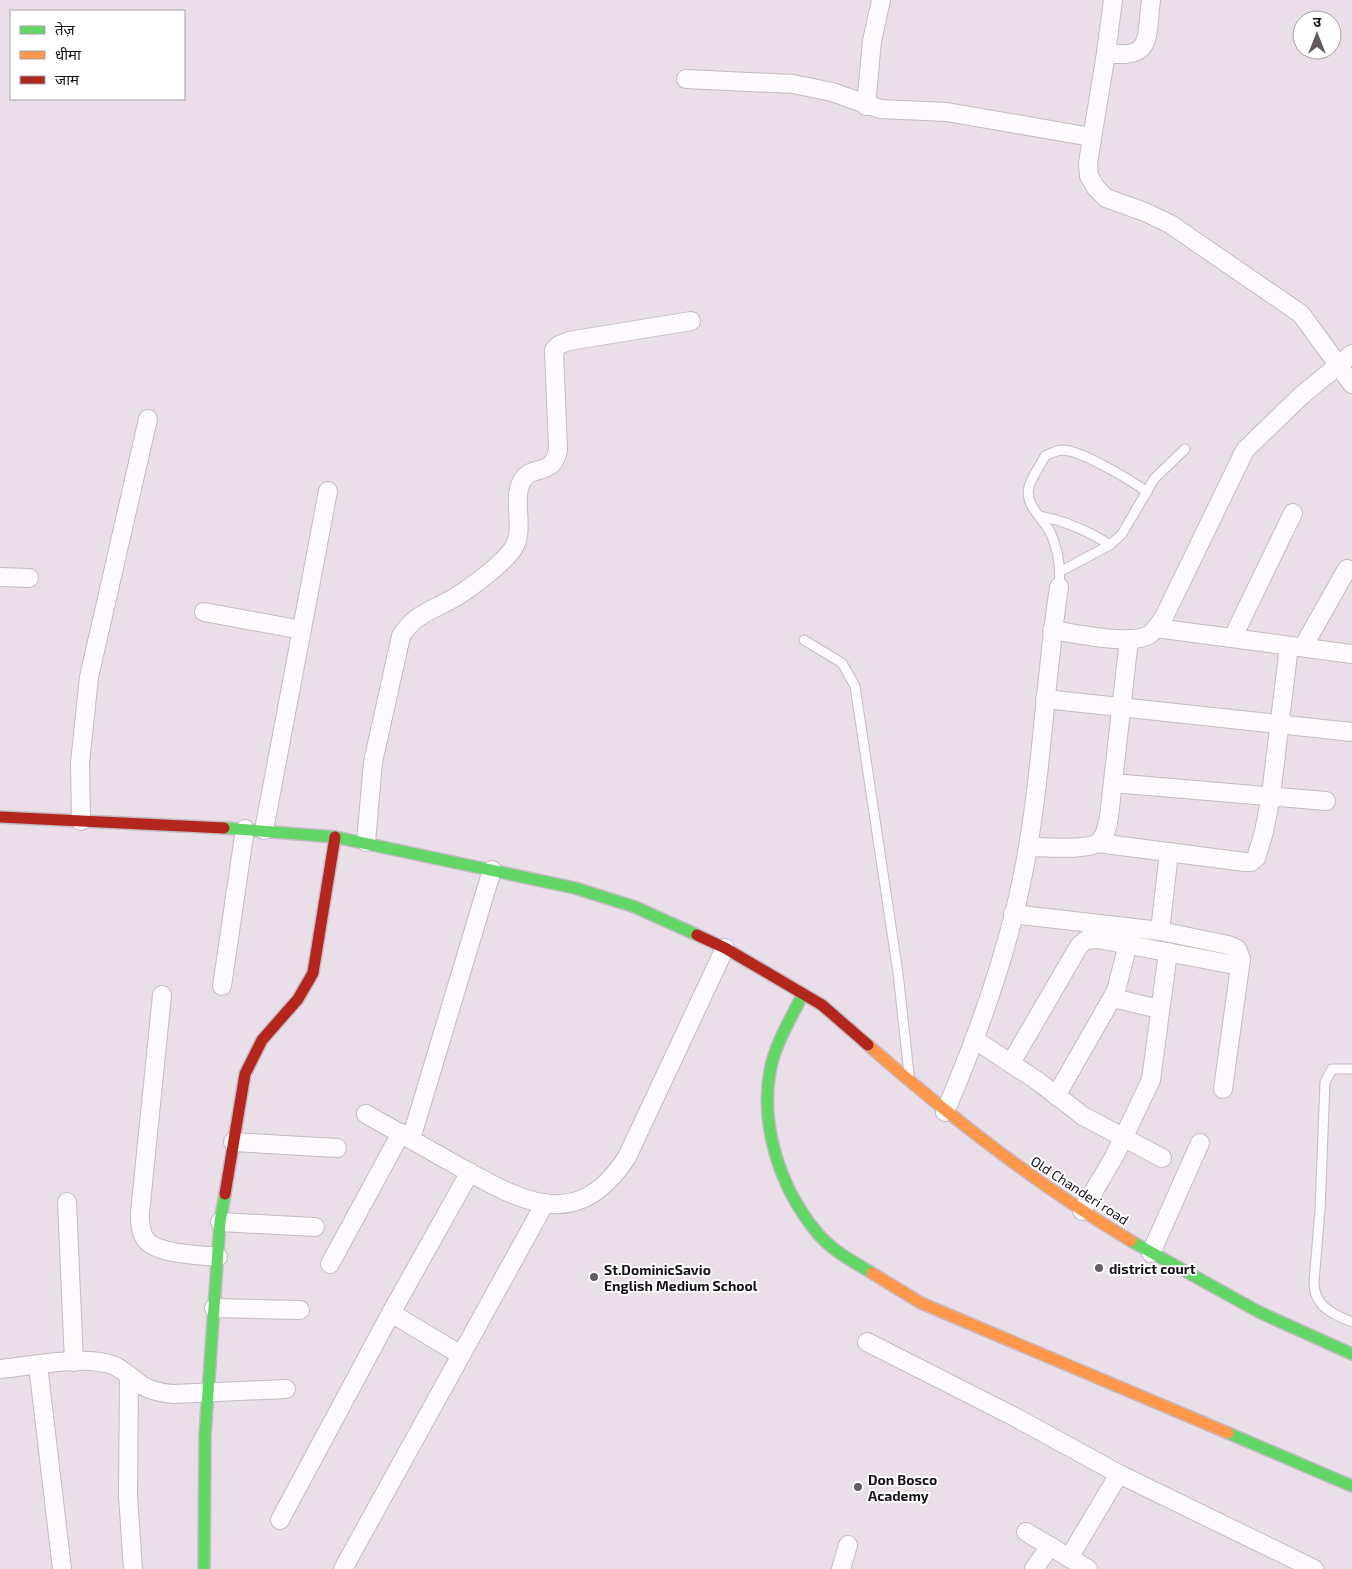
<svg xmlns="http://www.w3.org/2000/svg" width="1352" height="1569" font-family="'Exo 2','Noto Sans Devanagari',sans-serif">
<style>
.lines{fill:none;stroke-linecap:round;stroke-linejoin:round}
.lane-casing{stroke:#c4bbc3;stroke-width:11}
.street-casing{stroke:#c4bbc3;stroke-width:20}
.fast-casing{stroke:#c4bbc3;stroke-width:14}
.slow-casing{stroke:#c4bbc3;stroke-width:14}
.jam-casing{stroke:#c4bbc3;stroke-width:14}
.lane{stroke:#fcfafc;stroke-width:9}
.street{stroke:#fcfafc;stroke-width:18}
.fast{stroke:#63d668;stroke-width:11}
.slow{stroke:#ff974d;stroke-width:11}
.jam{stroke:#b3261e;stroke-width:11}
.poi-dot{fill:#635b62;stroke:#fff;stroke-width:2}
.labels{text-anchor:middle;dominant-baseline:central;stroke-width:4;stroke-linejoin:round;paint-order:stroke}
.street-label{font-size:14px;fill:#1a141a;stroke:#fff}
.poi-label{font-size:14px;font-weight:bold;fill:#1a141a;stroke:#fff;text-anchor:start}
</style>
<rect width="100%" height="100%" fill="#eadee8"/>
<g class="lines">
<g class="lane-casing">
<g id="lane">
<path d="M1039,516C1066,521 1087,530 1110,545"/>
<polyline points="1061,571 1110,545 1122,534 1154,479 1185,449"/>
<path d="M1059,587C1061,568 1059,552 1051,534C1044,518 1024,506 1029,487C1032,476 1040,466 1045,456C1051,453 1057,450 1063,450C1082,451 1131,480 1147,492"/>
<polyline points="804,640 842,663 855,686 898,973 909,1074"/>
<path d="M1352,1069H1332L1325,1082L1320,1210L1314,1282C1314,1306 1332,1314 1352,1322"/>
</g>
</g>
<g class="street-casing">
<g id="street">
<polyline points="1113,0 1106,53 1088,163 1089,176 1096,188 1106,198 1145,212 1170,224 1301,314 1352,384"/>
<path d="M1106,53C1154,60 1146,37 1151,0"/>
<polyline points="686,79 793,84 832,92 880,109 947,112 1091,137"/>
<polyline points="866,106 872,41 881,0"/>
<polyline points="0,577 29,578"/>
<polyline points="204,612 302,630"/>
<polyline points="1156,628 1352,654"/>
<path d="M1052,630C1074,633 1131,646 1149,635C1155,630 1160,623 1164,617L1245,450L1302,395L1352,354"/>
<polyline points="1233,637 1293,513"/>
<polyline points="1303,647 1347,569"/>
<polyline points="1045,699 1352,732"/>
<polyline points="1113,783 1326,801"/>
<polyline points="81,821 80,763 89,677 148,419"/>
<polyline points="264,830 328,491"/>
<path d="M366,842L373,762L401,636C415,614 431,611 452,599C468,590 497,568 509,554C529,533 510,503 522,481C532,463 554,478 558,449L554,350L559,345L569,341L691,321"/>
<polyline points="1098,843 1245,862 1251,862 1256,858 1264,832 1271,795 1289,646"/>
<path d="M1028,847C1043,847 1088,851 1099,842C1106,836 1107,826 1109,817L1129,639"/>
<polyline points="1013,914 1160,931 1228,945 1237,949 1241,959 1223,1089"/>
<polyline points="1160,931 1169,852"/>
<polyline points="222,986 245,829"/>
<path d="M162,995L140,1213C140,1221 140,1230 144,1237C153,1255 200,1255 218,1257"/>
<polyline points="1113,998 1159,1009"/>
<polyline points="974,1039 1039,1082 1083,1116 1162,1158"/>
<polyline points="1011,1063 1079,946 1086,940 1098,939 1240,966"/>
<polyline points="1056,1096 1116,991 1131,932"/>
<path d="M945,1112C979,1033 1009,949 1025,864C1042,773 1045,679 1059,587"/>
<path d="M366,1114C396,1131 426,1148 456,1165C521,1201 577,1235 627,1157L725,948"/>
<polyline points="411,1139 492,870"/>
<polyline points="233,1142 337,1148"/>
<polyline points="67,1202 74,1362"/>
<polyline points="1082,1211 1114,1157 1151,1080 1168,952"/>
<polyline points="220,1222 315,1227"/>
<polyline points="1151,1253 1200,1143"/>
<polyline points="330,1264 401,1133"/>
<polyline points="214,1308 300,1310"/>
<polyline points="391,1313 461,1355"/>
<polyline points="867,1342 1013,1416 1119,1474 1314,1569"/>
<polyline points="38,1365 62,1569"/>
<path d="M0,1369C32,1366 86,1354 115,1366C125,1371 134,1380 143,1386C152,1391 162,1393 173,1394L286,1389"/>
<polyline points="129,1376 128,1496 133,1569"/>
<polyline points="280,1520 391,1313 470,1172"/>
<polyline points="1026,1532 1088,1569"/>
<polyline points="1069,1558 1119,1474"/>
<polyline points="343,1569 545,1203"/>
<polyline points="841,1569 848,1545"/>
<polyline points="1034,1569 1050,1546"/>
</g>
</g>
<g class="fast-casing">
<g id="fast">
<polyline points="224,828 335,837 575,888 635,907 697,935"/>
<path d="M803,994C791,1018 775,1044 770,1071C760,1125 780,1187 815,1230C829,1249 852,1261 872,1273"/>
<polyline points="1131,1241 1259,1312 1352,1354"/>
<polyline points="1228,1433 1352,1486"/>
<polyline points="204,1569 205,1435 220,1222 225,1194"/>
</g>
</g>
<g class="slow-casing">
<g id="slow">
<path d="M868,1045C951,1118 1036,1184 1131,1241"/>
<polyline points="872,1273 921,1303 1228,1433"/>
</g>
</g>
<g class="jam-casing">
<g id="jam">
<polyline points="0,817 224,828"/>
<polyline points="697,935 725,948 822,1005 868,1045"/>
<polyline points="225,1194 245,1074 262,1040 298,999 313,973 335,837"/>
</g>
</g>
<use href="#lane" class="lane"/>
<use href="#street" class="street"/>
<use href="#fast" class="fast"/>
<use href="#slow" class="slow"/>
<use href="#jam" class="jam"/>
</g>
<g class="poi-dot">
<circle cx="1099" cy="1268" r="5"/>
<circle cx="594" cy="1277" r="5"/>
<circle cx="858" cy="1487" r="5"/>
</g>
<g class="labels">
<g class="street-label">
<text transform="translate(1080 1190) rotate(33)">Old Chanderi road</text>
</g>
<g class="poi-label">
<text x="1109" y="1268">district court</text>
<text x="604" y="1269">St.DominicSavio<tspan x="604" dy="16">English Medium School</tspan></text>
<text x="868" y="1479">Don Bosco<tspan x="868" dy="16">Academy</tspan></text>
</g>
</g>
<rect x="10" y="10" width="175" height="90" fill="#ffffff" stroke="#a3a1a3"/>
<rect x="20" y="26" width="25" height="8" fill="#63d668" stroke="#a3a1a3"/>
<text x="55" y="35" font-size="15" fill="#1a141a">तेज़</text>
<rect x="20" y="51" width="25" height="8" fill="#ff974d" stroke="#a3a1a3"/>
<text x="55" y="60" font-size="15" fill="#1a141a">धीमा</text>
<rect x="20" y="76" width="25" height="8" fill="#b3261e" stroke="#a3a1a3"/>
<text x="55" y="85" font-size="15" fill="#1a141a">जाम</text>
<g transform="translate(1317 35)"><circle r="24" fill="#ffffff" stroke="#a3a1a3"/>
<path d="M0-4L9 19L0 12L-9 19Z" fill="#635b62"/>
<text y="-8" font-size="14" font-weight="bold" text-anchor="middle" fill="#1a141a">उ</text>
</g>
</svg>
